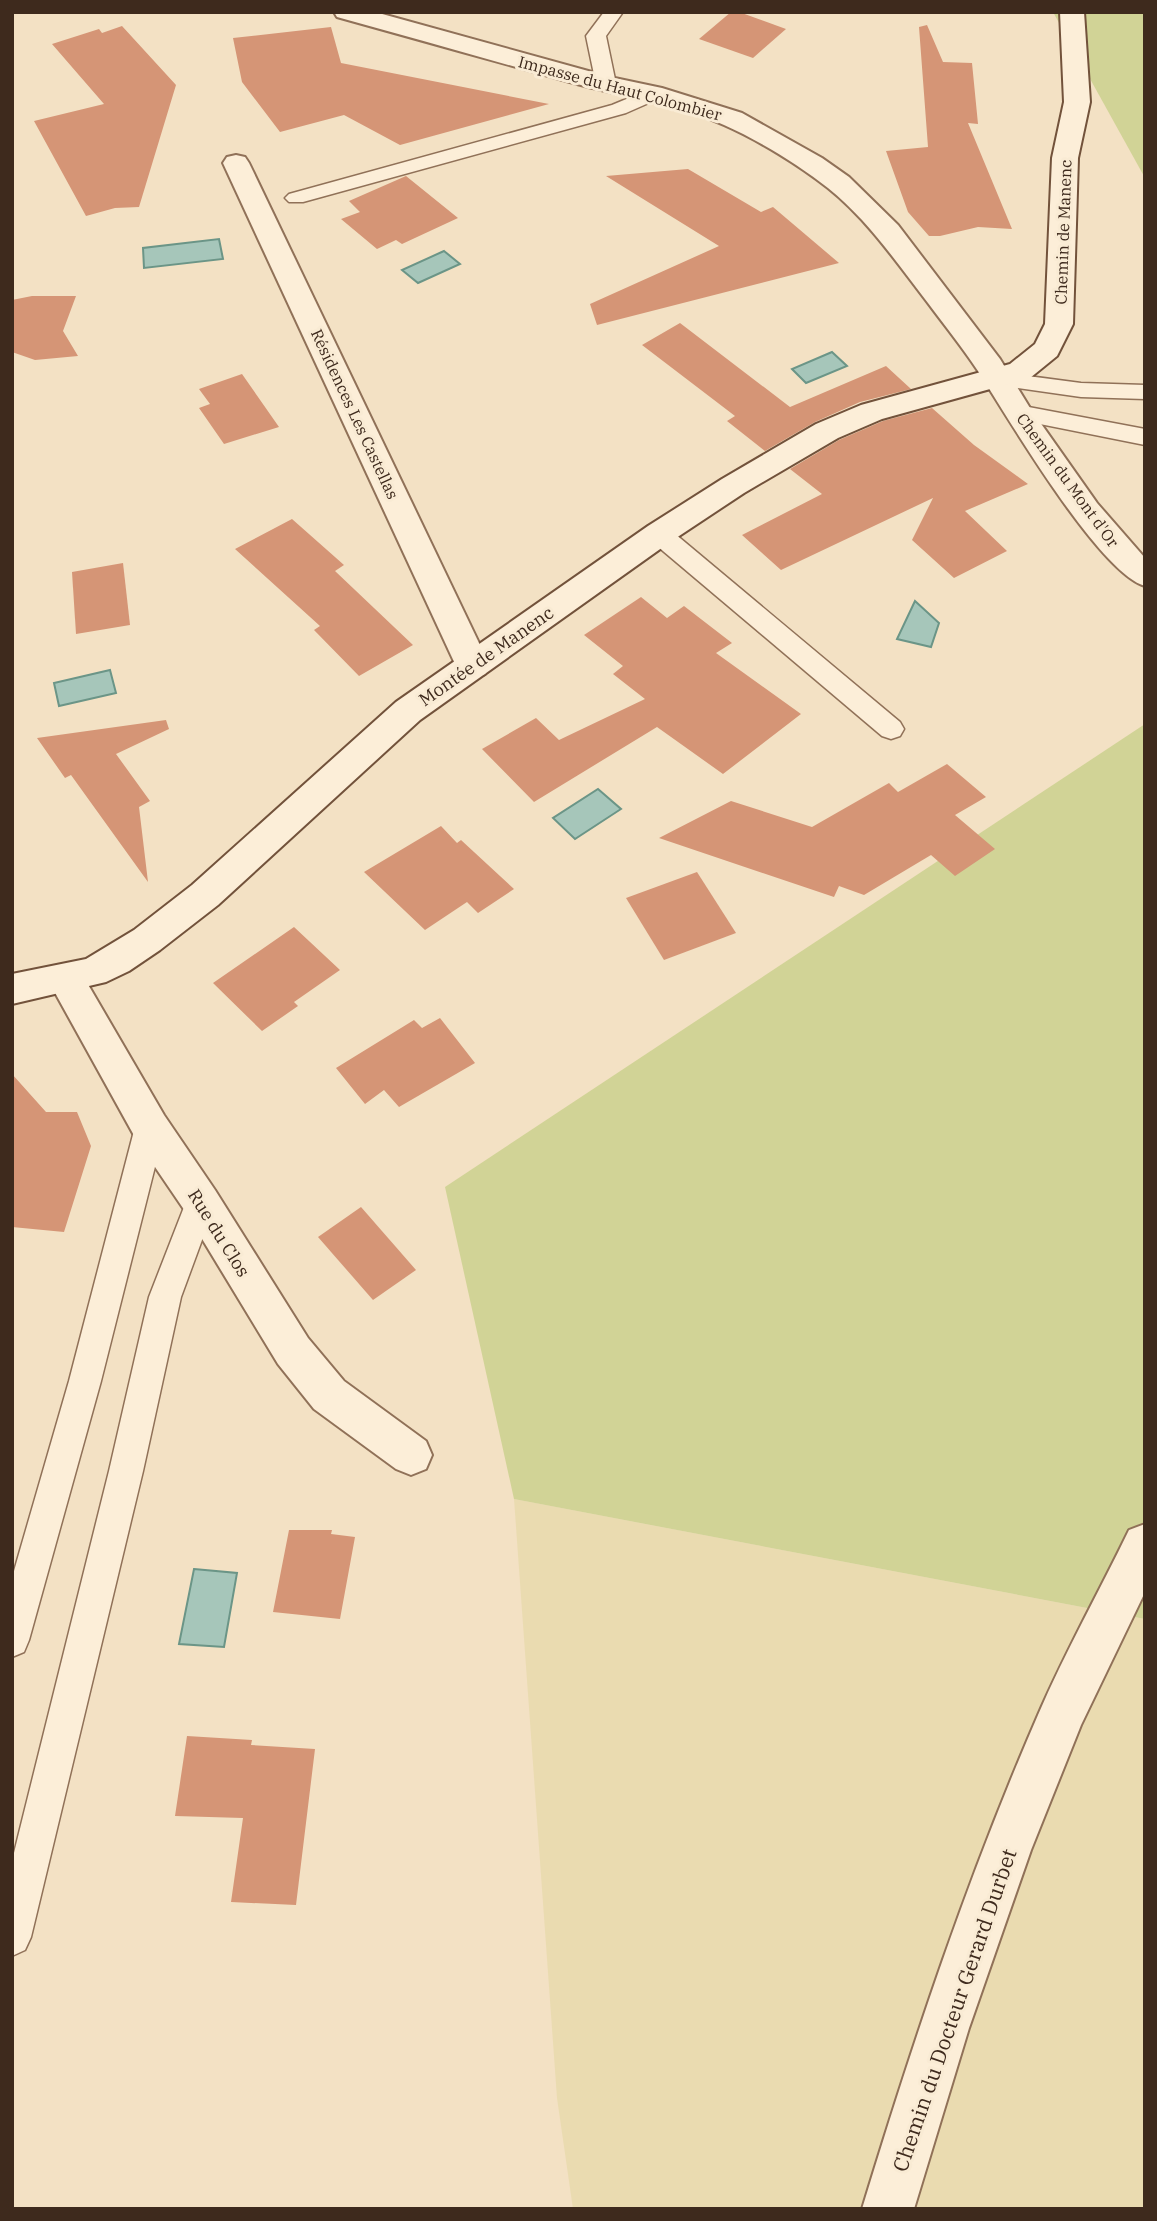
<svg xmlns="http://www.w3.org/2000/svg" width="1157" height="2221" font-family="'IBM Plex Serif',serif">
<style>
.farmland{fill:#eadbb0}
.green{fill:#d1d396}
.water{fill:#a6c6ba;stroke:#6b9587;stroke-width:2}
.building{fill:#d59576}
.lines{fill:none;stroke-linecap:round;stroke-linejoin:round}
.lane-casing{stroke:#907158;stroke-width:3}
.street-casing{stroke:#907158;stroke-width:4}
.secondary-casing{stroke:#72523b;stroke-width:4}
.lane{fill:#fceed8;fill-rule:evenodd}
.street{fill:#fceed8;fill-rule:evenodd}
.secondary{fill:#fceed8;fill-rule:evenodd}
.labels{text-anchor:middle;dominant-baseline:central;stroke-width:6;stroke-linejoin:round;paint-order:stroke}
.far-street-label{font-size:16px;fill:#3e2a1d;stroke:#f9ebd4}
.street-label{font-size:18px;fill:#3e2a1d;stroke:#f9ebd4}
.near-street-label{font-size:21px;fill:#3e2a1d;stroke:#f9ebd4}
</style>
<rect width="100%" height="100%" fill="#f3e1c4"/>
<polygon class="farmland" points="514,1499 1145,1619 1145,2209 573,2209 557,2098"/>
<g class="green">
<polygon points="1053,12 1145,12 1145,178"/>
<polygon points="1145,724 1145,1619 514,1499 445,1187"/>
</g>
<g class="water">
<polygon points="219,239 223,259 144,268 143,248"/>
<polygon points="444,251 460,264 418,283 402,270"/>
<polygon points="832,352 847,366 806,383 792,369"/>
<polygon points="915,601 939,623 931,647 897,639"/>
<polygon points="110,670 116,693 59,706 54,683"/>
<polygon points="598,789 621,809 575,839 553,818"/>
<polygon points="194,1569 237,1573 224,1647 179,1644"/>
</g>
<g class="building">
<polygon points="731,12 739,12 786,29 753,58 699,39"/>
<polygon points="927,25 943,62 972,63 978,124 968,123 1012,229 978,227 940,236 929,236 908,212 886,151 928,147 919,27"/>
<polygon points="122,26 176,85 139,207 115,208 86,216 34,121 104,104 52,44 99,29 102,33"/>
<polygon points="331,27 341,63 549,104 400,145 344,115 280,132 242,82 233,38"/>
<polygon points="688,169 761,212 773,207 839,263 597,325 590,304 719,246 606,176"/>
<polygon points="406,176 458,218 402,244 396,240 377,249 341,219 360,212 349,201"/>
<polygon points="32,296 76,296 63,331 78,356 35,360 12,352 12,300"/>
<polygon points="680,323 790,407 886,366 911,389 860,402 815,422 765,451 727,421 735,416 642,345"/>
<polygon points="242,374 279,427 224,444 199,408 210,404 199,389"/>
<polygon points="932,408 974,445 1028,484 965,511 1007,551 954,578 912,540 933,498 781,570 742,535 822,494 790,469 839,440 883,421"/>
<polygon points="292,519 344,565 335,571 413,645 359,676 314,630 320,626 235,549"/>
<polygon points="123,563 130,625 76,634 72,572"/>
<polygon points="641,597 667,618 684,606 732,643 716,653 801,714 723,774 657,727 534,802 482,749 536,718 559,740 645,699 613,674 623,666 584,635"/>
<polygon points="166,720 169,729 116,754 150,801 139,807 148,882 71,775 65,778 37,738"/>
<polygon points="947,764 986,797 955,815 995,849 955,876 931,855 864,895 839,886 834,897 659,838 731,801 812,827 889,783 898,792"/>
<polygon points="441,826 457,843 461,840 514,889 478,913 467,902 425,930 364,872"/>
<polygon points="697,872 736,933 664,960 626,898"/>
<polygon points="294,927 340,970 294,1002 298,1006 262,1031 213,983"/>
<polygon points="440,1018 475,1063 399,1107 384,1090 365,1104 336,1068 414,1020 422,1028"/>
<polygon points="12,1074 46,1112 77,1112 91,1146 64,1232 12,1227"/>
<polygon points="361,1207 416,1270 373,1300 318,1237"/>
<polygon points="289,1530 332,1530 331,1534 355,1537 340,1619 273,1612"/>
<polygon points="187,1736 252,1740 251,1745 315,1749 296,1905 231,1902 243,1818 175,1816"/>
</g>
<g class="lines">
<g class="lane-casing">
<g id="lane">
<polygon points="604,12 623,12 606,36 616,84 613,88 599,88 596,84 586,36"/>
<polygon points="653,88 660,90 663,94 660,98 626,113 303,202 289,202 285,198 289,194 612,105"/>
<polygon points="998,372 1081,383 1145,385 1145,399 1081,397 990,384 987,379 990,374"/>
<polygon points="1018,405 1145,429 1145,445 1010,418 1006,413 1010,408"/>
<polygon points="659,526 668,528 900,722 904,729 900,736 891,739 882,736 650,540 647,534 650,528"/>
<polygon points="150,1114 161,1118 165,1127 101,1381 29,1640 24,1652 12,1657 12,1578 69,1381 135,1127 139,1118"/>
<polygon points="201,1189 212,1193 216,1202 181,1297 143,1471 31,1937 25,1950 12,1956 12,1861 109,1471 149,1297 186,1202 190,1193"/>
</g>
</g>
<g class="street-casing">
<g id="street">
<path d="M334,12H375L610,77L662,88L742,113L822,158L849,177L898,225L1000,359L1030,408L1097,503L1145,558V586C1099,573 1007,416 978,371C963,348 945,326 928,303C897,263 868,220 828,188C799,165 758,140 724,125C678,104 625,97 577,84C497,62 417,39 337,17Z"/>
<polygon points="236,155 245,157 249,163 490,666 485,674 473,678 461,674 456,666 223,163 227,157"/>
<polygon points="66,964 79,969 164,1115 215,1190 308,1338 344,1381 426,1441 432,1455 426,1469 411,1475 396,1469 314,1409 278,1364 187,1214 136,1139 53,989 48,979 53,969"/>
<path d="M1145,1524V1592L1081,1725L1031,1850L969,2028L914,2209H862C913,2042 968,1876 1038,1715C1065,1652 1099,1592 1129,1530Z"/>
</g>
</g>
<g class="secondary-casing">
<polygon id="secondary" points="1060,12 1084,12 1090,102 1078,158 1073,324 1057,356 1030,378 882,419 838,438 744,493 670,542 420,720 218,905 160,950 129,971 106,982 12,1004 12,974 86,959 134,930 192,885 396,702 648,526 722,479 816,424 861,405 1010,364 1035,344 1045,324 1052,158 1064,102"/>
</g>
<use href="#lane" class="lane"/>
<use href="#street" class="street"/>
<use href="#secondary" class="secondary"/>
</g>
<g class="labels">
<g class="far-street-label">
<text transform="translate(620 88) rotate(15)">Impasse du Haut Colombier</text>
<text transform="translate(1063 232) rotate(-88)">Chemin de Manenc</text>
<text transform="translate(355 414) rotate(65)">Résidences Les Castellas</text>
<text transform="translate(1068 480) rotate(54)">Chemin du Mont d'Or</text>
</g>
<g class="street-label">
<text transform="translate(486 656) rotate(-35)">Montée de Manenc</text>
<text transform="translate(219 1233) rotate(58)">Rue du Clos</text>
</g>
<g class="near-street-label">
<text transform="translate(954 2010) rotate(-71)">Chemin du Docteur Gerard Durbet</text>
</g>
</g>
<rect width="1157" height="2221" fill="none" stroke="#3e2a1d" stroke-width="28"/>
</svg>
